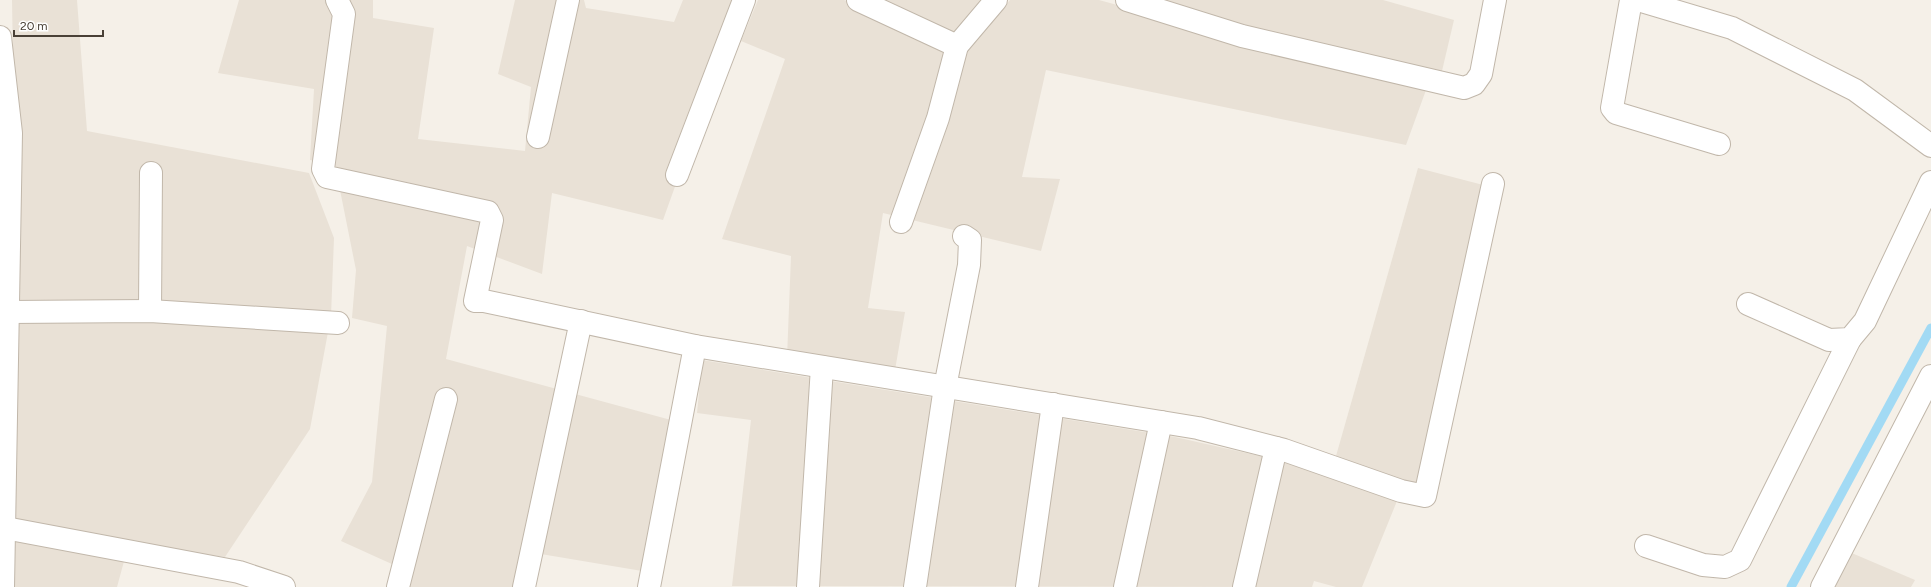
<svg xmlns="http://www.w3.org/2000/svg" width="1931" height="587" font-family="Figtree,sans-serif">
<style>
.residential{fill:#e9e1d6}
.lines{fill:none;stroke-linecap:round;stroke-linejoin:round}
.stream{stroke:#a2daf4;stroke-width:9}
.street-casing{stroke:#c1b7aa;stroke-width:24}
.street{stroke:#fff;stroke-width:22}
</style>
<rect width="100%" height="100%" fill="#f5f0e8"/>
<g class="residential">
<polygon points="12,0 77,0 87,131 309,173 334,238 331,316 310,429 225,557 129,543 117,587 13,587 17,302"/>
<polygon points="239,0 373,0 373,18 434,28 418,139 525,151 531,87 498,74 515,0 584,0 586,8 674,22 683,0 742,0 663,220 552,193 542,274 467,246 446,359 671,420 648,572 523,551 516,587 389,587 394,565 341,541 372,482 387,326 352,318 356,270 335,165 310,160 314,89 218,73"/>
<polygon points="758,0 844,0 965,52 1010,0 1099,0 1426,90 1406,145 1046,70 1022,177 1060,179 1041,251 883,213 868,308 905,312 895,370 787,358 791,256 722,239 785,59 741,41"/>
<polygon points="878,0 985,0 956,37"/>
<polygon points="1144,0 1383,0 1454,20 1442,71 1270,37"/>
<polygon points="1418,168 1487,186 1421,488 1336,456"/>
<polygon points="702,360 1175,437 1291,463 1397,501 1362,587 1336,587 1314,581 1312,587 732,586 751,420 697,413"/>
<polygon points="1840,548 1915,580 1911,587 1819,587"/>
</g>
<g class="lines">
<polyline class="stream" points="1791,587 1931,328"/>
<g class="street-casing">
<g id="street">
<polyline points="337,0 344,14 323,169 327,177 488,212 492,220 475,301 484,301 695,346 1198,428 1284,450 1401,491 1425,496 1493,184"/>
<polyline points="858,0 957,46"/>
<polyline points="1127,0 1242,36 1464,88 1474,84 1481,74 1495,0"/>
<polyline points="1631,0 1612,108 1616,113 1719,144"/>
<polyline points="1638,0 1732,28 1855,90 1931,146"/>
<polyline points="0,37 11,133 3,587"/>
<polyline points="538,137 568,0"/>
<polyline points="677,175 744,0"/>
<polyline points="901,222 938,118 957,46 996,0"/>
<polyline points="1748,304 1829,340 1850,339 1865,321 1931,182"/>
<polyline points="150,311 151,173"/>
<polyline points="8,312 150,311 338,323"/>
<polyline points="0,527 239,572 284,587"/>
<polyline points="1646,546 1703,565 1725,567 1740,560 1850,339"/>
<polyline points="398,587 446,399"/>
<polyline points="524,587 581,321"/>
<polyline points="649,587 695,346"/>
<polyline points="808,587 822,367"/>
<polyline points="915,587 945,387 969,265 970,240 964,236"/>
<polyline points="1027,587 1053,404"/>
<polyline points="1125,587 1161,422"/>
<polyline points="1244,587 1276,448"/>
<polyline points="1822,587 1931,376"/>
</g>
</g>
<use href="#street" class="street"/>
</g>
<path d="M14 30v6h89v-6" fill="none" stroke="#494036" stroke-width="2"/>
<text x="20" y="30" font-size="12" fill="#494036" stroke="#ffffff" stroke-width="3" paint-order="stroke">20 m</text>
</svg>
